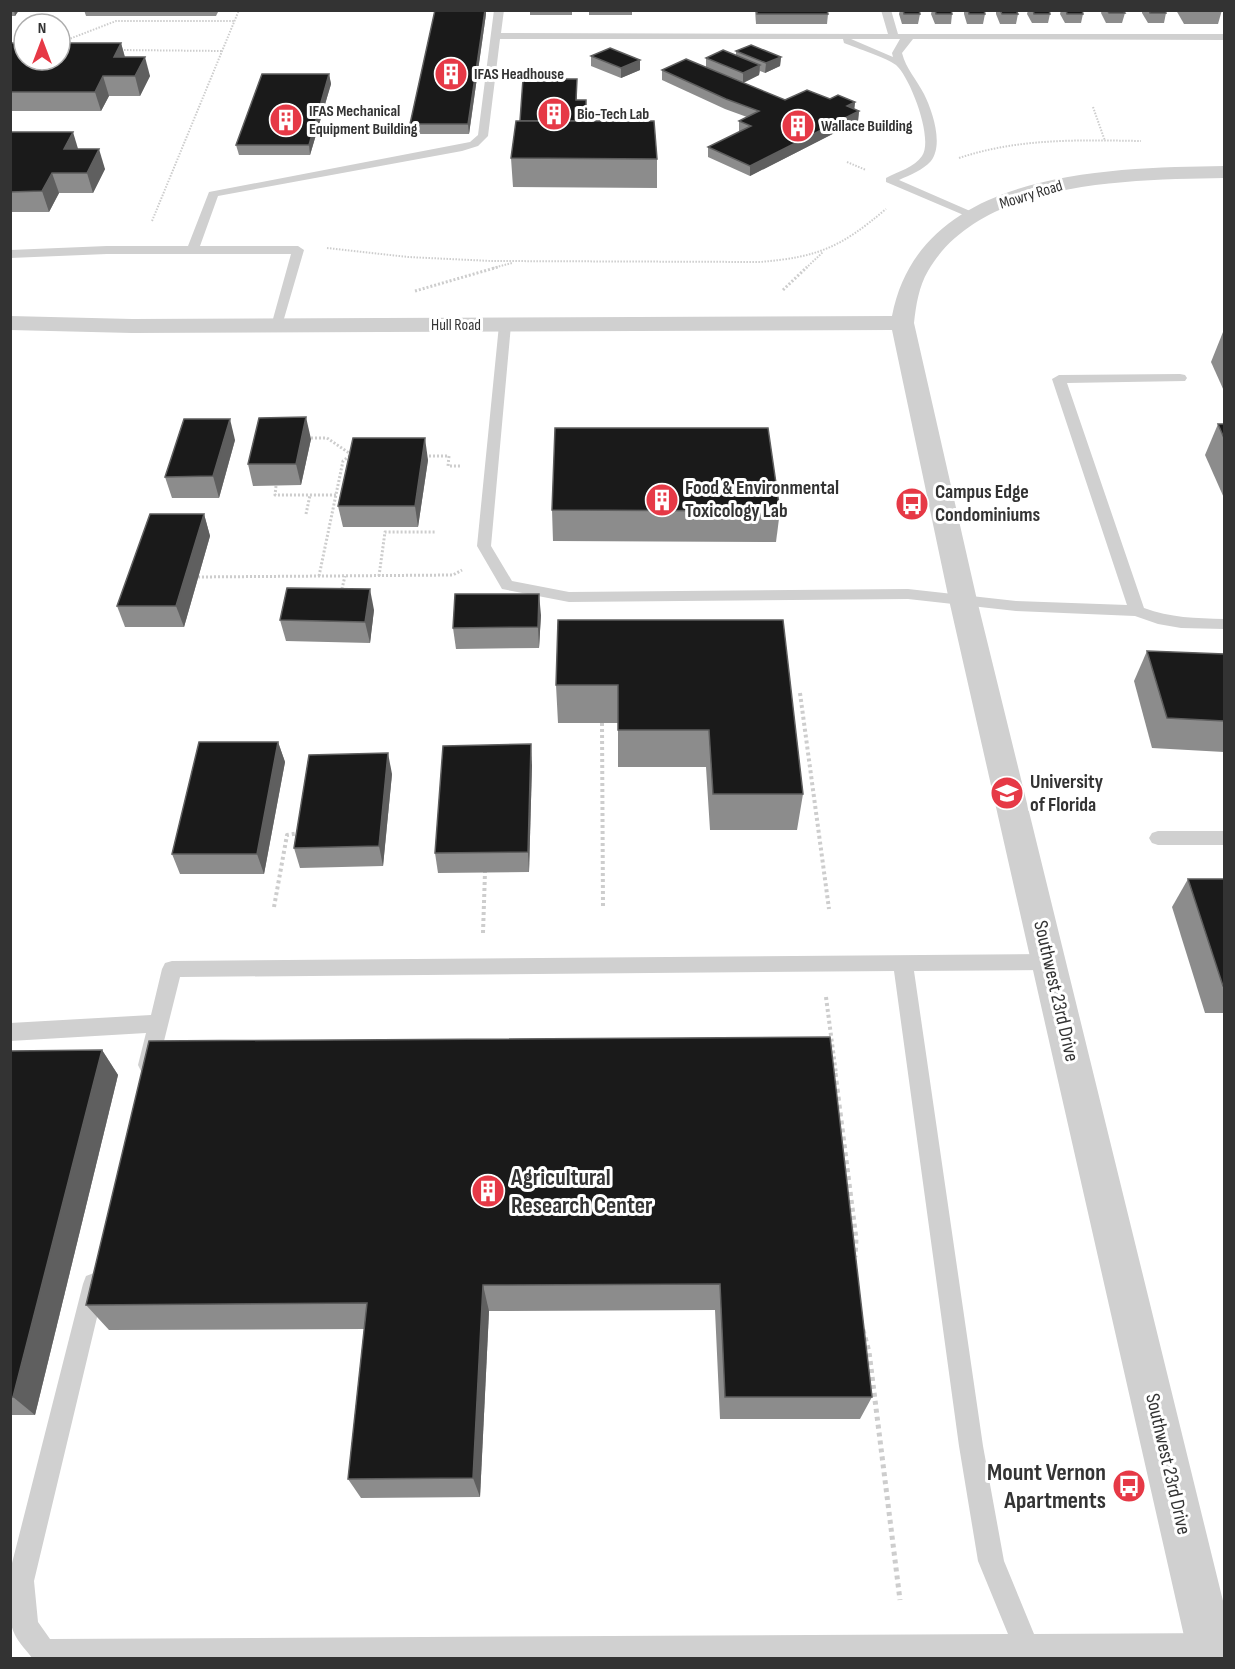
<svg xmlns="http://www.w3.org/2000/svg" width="1235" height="1669" font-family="'Sofia Sans Condensed',sans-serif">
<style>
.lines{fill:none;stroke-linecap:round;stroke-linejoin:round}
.path-far3{stroke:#cdcdcd;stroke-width:2;stroke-dasharray:1.5 1.5;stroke-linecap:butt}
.path-far2{stroke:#cdcdcd;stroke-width:3;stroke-dasharray:2 2;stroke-linecap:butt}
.path-far1{stroke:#cdcdcd;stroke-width:4;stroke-dasharray:3 3;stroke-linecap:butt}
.path{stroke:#cdcdcd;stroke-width:5;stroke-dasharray:4 4;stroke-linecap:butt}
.lane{fill:#d0d0d0;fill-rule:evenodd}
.street{fill:#d0d0d0;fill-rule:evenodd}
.wall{fill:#8c8c8c}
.shaded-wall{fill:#5f5f5f}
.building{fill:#1a1a1a;stroke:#5f5f5f;stroke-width:1.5}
.labels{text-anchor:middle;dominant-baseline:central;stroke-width:6;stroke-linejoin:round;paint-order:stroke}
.far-poi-label{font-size:16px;font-weight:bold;fill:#333;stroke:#fff;text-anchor:start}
.far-street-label{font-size:16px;fill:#333;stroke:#fff}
.poi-label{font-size:20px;font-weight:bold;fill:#333;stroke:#fff;text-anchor:start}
.street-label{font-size:20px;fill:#333;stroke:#fff}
.near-poi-label{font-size:24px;font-weight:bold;fill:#333;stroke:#fff;text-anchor:start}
</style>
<rect width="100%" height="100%" fill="#fff"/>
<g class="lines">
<g class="path-far3">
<polyline points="60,48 64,41 116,21 235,21"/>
<polyline points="118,50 223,51"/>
<polyline points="1093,107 1105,141"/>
<path d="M959,158C1019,138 1079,140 1141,141"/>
<polyline points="847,162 866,170"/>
<polyline points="152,221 239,10"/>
<path d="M327,248L408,257L491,261L760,262C819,257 841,247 886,209"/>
<polyline points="493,268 512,263"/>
<polyline points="806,268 823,252"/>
</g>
<g class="path-far2">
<polyline points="783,290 807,267"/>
<polyline points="415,291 498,267"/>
<polyline points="307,438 327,438 352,455"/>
<polyline points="425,456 449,456 448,466 461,466"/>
<polyline points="276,486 275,495 336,495"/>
<polyline points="306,514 310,495"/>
<polyline points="319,576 343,461 351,455"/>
<polyline points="379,576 385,532 435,532"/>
<polyline points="198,577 453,575 462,570"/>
<polyline points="341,593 345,576"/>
</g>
<g class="path-far1">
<polyline points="800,693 829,909"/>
<polyline points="602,723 603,908"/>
<polyline points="274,907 287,835 299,833"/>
<polyline points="483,933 485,872"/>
<polyline points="826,997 836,1074"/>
</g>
<g class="path">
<polyline points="835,1073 856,1239 855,1257"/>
<polyline points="863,1330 869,1352 900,1600"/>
</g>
<g class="lane">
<path d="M494,10H504L501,33L888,34L881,10H891L898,34H1224V40L913,39L902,53C906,69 917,80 924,94C932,110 944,144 931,161C923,170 910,175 899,180L977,214L979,216L973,219L886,182V178C897,172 915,167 922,156C934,139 910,77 896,65C887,58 856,48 844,43L843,39H500L488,136L478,146L462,151L218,196L200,246H298L304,250L281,329H273L271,326L291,254H107L10,258V250L107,246H188L209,192L470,142L478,135ZM851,39H900L892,53L893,57Z"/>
<path d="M505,321L511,325L491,546L512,581L569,592L908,589L1016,601L1127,605L1052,379L1059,375L1180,374L1185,375L1187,378L1185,381L1067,383L1144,608C1170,618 1196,618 1224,619V629L1181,628L1158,624L1135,616L1016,611L908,599L569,602L502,589L477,546L499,325Z"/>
<polygon points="1158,831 1224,831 1224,845 1158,845 1152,843 1149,838 1152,833"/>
<path d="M1049,954L1056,956L1059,962L1056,968L1049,970L914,971L983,1446L1004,1561L1034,1634L1224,1633V1658H32C27,1651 19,1643 15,1635C6,1617 10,1591 10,1571L83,1284L86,1276L94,1273L102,1276L105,1284L34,1581L38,1622L50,1639L1008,1634L978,1561L959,1446L894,971L180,977L158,1065L155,1071L148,1074L141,1071L138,1065L146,1033L10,1041V1023L151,1015L162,969L165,963L172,961Z"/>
</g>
<path class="street" d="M1224,166V178C1132,180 981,179 928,271C919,286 916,305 914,323L977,600L1224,1605V1658H1189L949,600L892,330L132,333L10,330V316L132,319L892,316C920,170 1106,168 1224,166Z"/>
</g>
<g class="wall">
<polygon points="10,10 19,10 15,16 10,16"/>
<polygon points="84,10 219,10 216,16 86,16"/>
<rect x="530" y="10" width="42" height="5"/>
<rect x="589" y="10" width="43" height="5"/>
<polygon points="755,10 827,10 828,14 827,24 756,24"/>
<polygon points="900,10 919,10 920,14 918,24 902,24 899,14"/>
<polygon points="932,10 951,10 952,14 951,24 935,24 931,14"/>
<polygon points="964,10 984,10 985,14 983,24 967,24 964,14"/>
<polygon points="996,10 1016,10 1018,14 1016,24 1000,24 996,14"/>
<polygon points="1028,10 1049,10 1050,14 1048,23 1032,23 1027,14"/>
<polygon points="1061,10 1082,10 1083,14 1081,23 1065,23 1060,14"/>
<polygon points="1102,10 1123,10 1125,13 1122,23 1106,23 1101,13"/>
<polygon points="1142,10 1165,10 1166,13 1164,23 1148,23 1142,13"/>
<polygon points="1176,10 1222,10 1218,24 1184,24"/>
<polygon points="486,14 469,134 411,134 410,124"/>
<polygon points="10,43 121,43 125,57 150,76 140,96 109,96 101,111 10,111"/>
<polygon points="736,51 781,57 780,66 765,73 760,71 759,75 743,83 785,100 830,99 855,102 854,109 859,111 858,121 750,176 708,157 708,147 740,132 739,131 739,121 747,117 725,109 662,80 662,70 706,67 706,58 736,56"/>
<polygon points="591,56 640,60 640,70 621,78 591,66"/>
<polygon points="329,74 331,84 310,155 239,155 236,145"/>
<polygon points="577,89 577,100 586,100 586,118 575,118 575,121 657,159 657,188 513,187 511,158 520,121"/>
<polygon points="10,132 78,149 105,169 93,193 59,193 49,212 10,212"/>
<polygon points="1223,332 1224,332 1224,391 1211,362"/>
<polygon points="1218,424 1224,424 1224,498 1205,455"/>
<polygon points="311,439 301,485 253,486 248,464"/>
<polygon points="235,440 219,498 172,498 165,477"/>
<polygon points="428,460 418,527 343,527 338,506"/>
<polygon points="552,510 780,511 776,542 553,541"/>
<polygon points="204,514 210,536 184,627 125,627 117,606"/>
<polygon points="374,610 370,643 286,641 280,620"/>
<polygon points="541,615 539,648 456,649 453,628"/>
<polygon points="558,620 803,794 797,830 710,830 706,767 618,767 618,723 558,723 556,685"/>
<polygon points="1147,651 1224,654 1224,752 1152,748 1134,681"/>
<polygon points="278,742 285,762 264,874 180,874 172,854"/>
<polygon points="532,765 529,872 438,873 435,853"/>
<polygon points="392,774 383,866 300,868 294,848"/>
<polygon points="1188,879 1224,879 1224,1013 1205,1013 1172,907"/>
<polygon points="830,1037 872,1397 860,1419 720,1419 715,1310 489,1311 480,1497 361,1498 348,1479 364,1329 109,1330 86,1305"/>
<polygon points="102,1050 118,1075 35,1415 10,1415 10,1051"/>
</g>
<g class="shaded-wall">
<polygon points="14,10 19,10 15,16"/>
<polygon points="485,10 486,10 486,14 469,134 468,124"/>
<polygon points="121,43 126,62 114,57"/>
<polygon points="145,57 150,76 140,96 135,76"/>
<polygon points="781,57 780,66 765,73 766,63"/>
<polygon points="640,60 640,70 621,78 621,68"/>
<polygon points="760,65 759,75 743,83 743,73"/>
<polygon points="329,74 331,84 310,155 309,145"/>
<polygon points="103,76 109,96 101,111 95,92"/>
<polygon points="855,102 854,112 847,106"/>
<polygon points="859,111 858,121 750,176 750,166"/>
<polygon points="73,132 79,152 64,149"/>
<polygon points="99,149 105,169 93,193 87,173"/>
<polygon points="52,173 59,193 49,212 42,191"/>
<polygon points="306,417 311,439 301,485 296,464"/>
<polygon points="230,419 235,440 219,498 213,476"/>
<polygon points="425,438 428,460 418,527 415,506"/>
<polygon points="204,514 210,536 184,627 176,606"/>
<polygon points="370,589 374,610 370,643 365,622"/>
<polygon points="539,594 541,615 539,648 538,627"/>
<polygon points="278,742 285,762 264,874 257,854"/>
<polygon points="531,744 532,765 529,872 528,852"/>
<polygon points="388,753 392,774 383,866 379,846"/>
<polygon points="102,1050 118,1075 35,1415 13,1397"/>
<polygon points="483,1285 489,1311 480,1497 473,1478"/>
</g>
<g class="building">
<polygon points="435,10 485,10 468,124 410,124"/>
<polygon points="757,10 827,10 828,14 757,14"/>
<polygon points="903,10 919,10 920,14 904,14"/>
<polygon points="935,10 951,10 952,14 936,14"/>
<polygon points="968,10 984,10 985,14 969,14"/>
<polygon points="1000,10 1016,10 1018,14 1002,14"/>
<polygon points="1033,10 1049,10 1050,14 1034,14"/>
<polygon points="1066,10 1082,10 1083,14 1067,14"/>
<polygon points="1107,10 1123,10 1125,13 1109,13"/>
<polygon points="1149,10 1165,10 1166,13 1150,13"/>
<polygon points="10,43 24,43 24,60 60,60 60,43 121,43 114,57 145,57 135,76 103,76 95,92 10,92"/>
<polygon points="751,45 781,57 766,63 736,51"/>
<polygon points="610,48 640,60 621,68 591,56"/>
<polygon points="723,50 760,65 743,73 706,58"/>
<polygon points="686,59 785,100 807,90 830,99 838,95 855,102 847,106 859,111 750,166 708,147 751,126 739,121 759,111 726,99 662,70"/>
<polygon points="262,74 329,74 309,145 236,145"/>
<polygon points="523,79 577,79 576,100 586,100 586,108 575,108 575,121 520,121"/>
<polygon points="516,121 654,121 657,159 511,158"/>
<polygon points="10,132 73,132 64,149 99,149 87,173 52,173 42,191 10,192"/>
<polygon points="306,417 296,464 248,464 259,418"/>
<polygon points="184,419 230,419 213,476 165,477"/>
<polygon points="1218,424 1224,424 1224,438"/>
<polygon points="555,428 768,428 780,511 552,510"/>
<polygon points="353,438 425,438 415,506 338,506"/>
<polygon points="150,514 204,514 176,606 117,606"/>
<polygon points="287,588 370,589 365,622 280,620"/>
<polygon points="455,594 539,594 538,627 453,628"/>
<polygon points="558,620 783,620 803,794 713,794 709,730 618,730 618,685 556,685"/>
<polygon points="1147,651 1224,654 1224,721 1167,718"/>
<polygon points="199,742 278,742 257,854 172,854"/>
<polygon points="531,744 528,852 435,853 443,746"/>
<polygon points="388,753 379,846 294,848 309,755"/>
<polygon points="1188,879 1224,879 1224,986 1223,986"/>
<polygon points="830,1037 872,1397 725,1397 720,1284 483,1285 473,1478 348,1479 367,1303 86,1305 149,1041"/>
<polygon points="102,1050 13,1397 10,1397 10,1051"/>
</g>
<defs>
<g id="building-disc" transform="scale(1.725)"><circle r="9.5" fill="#e63946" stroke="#fff"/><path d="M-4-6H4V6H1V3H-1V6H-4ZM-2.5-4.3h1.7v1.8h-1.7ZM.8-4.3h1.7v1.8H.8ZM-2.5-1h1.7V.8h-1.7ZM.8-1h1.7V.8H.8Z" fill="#fff"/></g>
<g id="bus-disc" transform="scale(1.725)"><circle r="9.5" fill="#e63946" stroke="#fff"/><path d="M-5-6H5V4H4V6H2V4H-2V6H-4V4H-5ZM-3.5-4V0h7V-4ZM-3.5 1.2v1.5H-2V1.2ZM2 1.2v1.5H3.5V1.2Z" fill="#fff"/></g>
<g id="university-disc" transform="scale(1.725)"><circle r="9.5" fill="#e63946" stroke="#fff"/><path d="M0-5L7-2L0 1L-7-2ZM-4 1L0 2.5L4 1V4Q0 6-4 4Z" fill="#fff"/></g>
</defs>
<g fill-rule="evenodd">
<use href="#building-disc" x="451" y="74"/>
<use href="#building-disc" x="554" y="114"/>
<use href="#building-disc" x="286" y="120"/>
<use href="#building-disc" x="798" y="126"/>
<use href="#building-disc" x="662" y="500"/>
<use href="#bus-disc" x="912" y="504"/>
<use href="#university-disc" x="1007" y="793"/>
<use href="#building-disc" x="488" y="1191"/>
<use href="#bus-disc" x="1129" y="1486"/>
</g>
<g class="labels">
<g class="far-poi-label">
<text x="474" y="74">IFAS Headhouse</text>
<text x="309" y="111">IFAS Mechanical<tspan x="309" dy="18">Equipment Building</tspan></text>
<text x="577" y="114">Bio-Tech Lab</text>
<text x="821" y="126">Wallace Building</text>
</g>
<g class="far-street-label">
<text transform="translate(1031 195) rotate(-17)">Mowry Road</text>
<text x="456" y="325">Hull Road</text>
</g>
<g class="poi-label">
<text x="685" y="488">Food &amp; Environmental<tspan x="685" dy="23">Toxicology Lab</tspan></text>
<text x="935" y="492">Campus Edge<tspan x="935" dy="23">Condominiums</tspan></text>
<text x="1030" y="782">University<tspan x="1030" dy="23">of Florida</tspan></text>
</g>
<g class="street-label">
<text transform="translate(1056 991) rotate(77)">Southwest 23rd Drive</text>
<text transform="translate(1168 1464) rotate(77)">Southwest 23rd Drive</text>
</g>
<g class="near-poi-label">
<text x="511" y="1177">Agricultural<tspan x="511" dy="28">Research Center</tspan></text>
<text x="1106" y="1472" text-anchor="end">Mount Vernon<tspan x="1106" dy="28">Apartments</tspan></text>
</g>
</g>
<rect width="1235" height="1669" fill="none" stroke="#333333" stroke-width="24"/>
<g transform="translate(42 42)"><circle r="28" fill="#ffffff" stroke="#adadad" stroke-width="1.5"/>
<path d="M0-4.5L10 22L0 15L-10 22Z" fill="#e63946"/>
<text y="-9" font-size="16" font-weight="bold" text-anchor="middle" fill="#333333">N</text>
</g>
</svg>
